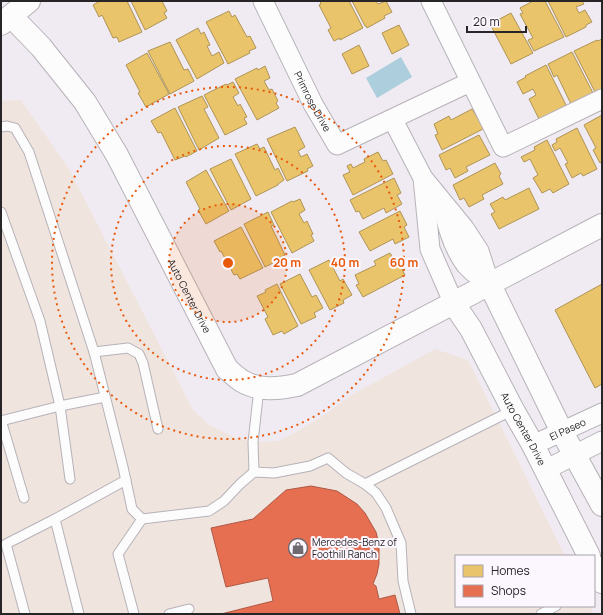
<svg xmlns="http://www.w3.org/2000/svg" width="603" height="615" font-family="Manrope,sans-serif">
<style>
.commercial{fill:#f0e4de}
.water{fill:#adcedc}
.homes{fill:#e9c46a;stroke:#af9456}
.shops{fill:#e76f51;stroke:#ae5945}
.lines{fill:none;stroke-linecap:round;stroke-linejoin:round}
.lane-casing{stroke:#b6b2b8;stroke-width:11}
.street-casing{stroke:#b6b2b8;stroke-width:21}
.secondary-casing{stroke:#b6b2b8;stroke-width:24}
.lane{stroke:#fdfcfd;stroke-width:9}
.street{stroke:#fdfcfd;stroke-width:19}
.secondary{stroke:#fdfcfd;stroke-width:22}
.ring{fill:none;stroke:#e8590c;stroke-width:2;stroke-dasharray:2 4}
.labels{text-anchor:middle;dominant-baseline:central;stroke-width:4;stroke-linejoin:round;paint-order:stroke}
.street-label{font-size:10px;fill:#282529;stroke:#fcf7ff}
.poi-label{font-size:10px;fill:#282529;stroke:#fcf7ff;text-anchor:start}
.centre{fill:#e8590c;stroke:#fcf7ff;stroke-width:2}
.ring-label{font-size:12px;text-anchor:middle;font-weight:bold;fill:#e8590c;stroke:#fcf7ff;stroke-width:4;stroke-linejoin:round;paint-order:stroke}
</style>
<rect width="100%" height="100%" fill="#f0ebf2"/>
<polygon class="commercial" points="21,100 69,169 193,410 209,425 236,438 253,442 278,441 298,431 323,416 350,396 435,349 468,360 565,556 456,556 456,606 590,606 594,614 1,614 1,101"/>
<polygon class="water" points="401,57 412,77 377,98 366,78"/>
<g class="homes">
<polygon points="100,1 127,1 142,32 119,42 117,37 113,38 102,15 99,17 93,5"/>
<polygon points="131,1 162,1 167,11 164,13 167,18 145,30"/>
<polygon points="320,1 349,1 363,28 340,40 340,38 334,41 328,30 331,28 319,5 321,4"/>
<polygon points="352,1 376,1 378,4 386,1 392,12 384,16 385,18 367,28 366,26 365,26"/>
<polygon points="533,1 545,1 564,37 534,51 528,40 533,38 520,14 523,13 520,8"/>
<polygon points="548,1 582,1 584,4 576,7 579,13 585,10 592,22 586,25 586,27 566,37"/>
<polygon points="229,11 232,17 235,15 247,37 250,36 256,48 249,51 250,53 228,64 206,22"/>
<polygon points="511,13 533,53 511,64 490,24"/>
<polygon points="399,25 409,45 392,54 382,33"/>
<polygon points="198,28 201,34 204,32 210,45 207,46 212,56 219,52 224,63 197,79 176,40"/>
<polygon points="602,39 602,91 596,94 574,51 597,40 598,41"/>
<polygon points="170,42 184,70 188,69 194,81 170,94 148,51"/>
<polygon points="359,45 369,66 352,74 342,54"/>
<polygon points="572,52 594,95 571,104 557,75 554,77 548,64"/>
<polygon points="147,53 169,94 146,107 138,93 140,92 126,65"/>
<polygon points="546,65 567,107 539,119 529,99 536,95 533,89 523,94 517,82 526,77 525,76"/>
<polygon points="265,66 270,78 264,81 269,90 272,89 278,101 276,103 279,108 257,120 235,79 257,68 258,70"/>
<polygon points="233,82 239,93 233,97 238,106 240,104 247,117 244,118 247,124 225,135 204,95 226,84 227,85"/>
<polygon points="202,96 208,107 204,109 219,138 199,150 178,107"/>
<polygon points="175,108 197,151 186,157 185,156 175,160 161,132 158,133 151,121"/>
<polygon points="472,109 477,117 479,116 485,128 442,150 435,135 438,134 434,124 449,116 451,120"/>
<polygon points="602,115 602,162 600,163 593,150 596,148 584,125"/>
<polygon points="295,127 305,147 298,151 301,157 307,154 313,166 307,169 308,171 287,181 267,139"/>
<polygon points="577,128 597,169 583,176 581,173 572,178 565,164 568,163 560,148 555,151 552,145 557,142 556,139"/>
<polygon points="479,135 490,155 466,167 468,171 455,178 450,168 446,170 439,155"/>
<polygon points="547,140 569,184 553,193 550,189 542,193 533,178 538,175 530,159 524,162 521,157 535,150 534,147"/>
<polygon points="257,144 260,149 264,147 275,170 278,168 284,180 278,184 278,185 256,196 235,154"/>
<polygon points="378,152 383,161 386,160 393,174 353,195 343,175 350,172 347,166 351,164 353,168 365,162 364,159"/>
<polygon points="231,159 251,199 231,210 210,169"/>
<polygon points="495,163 501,174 499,176 503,184 482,195 484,199 469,207 464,198 460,200 453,185"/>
<polygon points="206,170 229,211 206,224 198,210 200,209 186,182"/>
<polygon points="394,178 401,193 397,195 402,204 386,213 384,208 363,219 359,211 356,212 350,200"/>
<polygon points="529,188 539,209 499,229 491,214 495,212 490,204 503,197 505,200"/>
<polygon points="300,199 305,210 299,214 304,223 307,221 313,234 311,235 314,241 292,253 271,212 292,201 293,202"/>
<polygon points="400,211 407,225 404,227 409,237 395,244 393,239 370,251 359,232"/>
<polygon points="268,212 274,225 271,226 285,255 276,260 277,261 265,267 244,224"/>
<polygon points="241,227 263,268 240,279 237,274 234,275 221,251 220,252 214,241"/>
<polygon points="390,253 395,262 397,260 405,275 363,297 356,285 359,284 355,275 376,265 374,261"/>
<polygon points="329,260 340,281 343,279 352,295 343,300 344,303 330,310 309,270"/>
<polygon points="300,274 312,297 316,295 323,308 314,313 316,317 301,324 280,284"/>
<polygon points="277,284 298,326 284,334 282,331 273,335 265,319 268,317 257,296 266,292 265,290"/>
<polygon points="602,284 602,384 595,388 555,310"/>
</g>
<polygon class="shops" points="311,486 337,491 357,504 365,513 376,532 379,544 379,564 377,574 373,584 376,586 379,599 395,595 400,614 221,614 273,601 268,578 226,587 211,528 253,519 286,490"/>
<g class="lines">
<g class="lane-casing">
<g id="lane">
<polyline points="1,127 7,126 15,128 29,152 94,352 123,467 132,509 142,519 209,511 224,501 240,484 254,472 274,473 310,466 328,458 346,473 365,484 376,493 386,508 401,543 403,581 411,614"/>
<polyline points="1,212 40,321 60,406 70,479"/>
<polyline points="94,352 128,348 139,354 143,363 158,429"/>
<polyline points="1,420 24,498"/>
<polyline points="1,421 60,406 105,397"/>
<polyline points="254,472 253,442 259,388"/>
<polyline points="365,484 513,410"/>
<polyline points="25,614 6,544 55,519"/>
<polyline points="79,614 55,519 126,480"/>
<polyline points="134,614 118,554 142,519"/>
<polyline points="169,614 189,609"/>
<polyline points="541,614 556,606"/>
</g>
</g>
<g class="street-casing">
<g id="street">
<path id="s1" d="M263,1L313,104L337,145L470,82"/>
<polyline points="431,1 503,147 602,99"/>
<polyline points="393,120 423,178 464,228 479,251 490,285"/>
<polyline points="423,178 430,249 454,304"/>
<path d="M443,206C447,227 453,248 466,265C472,272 482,279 490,285"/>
<path id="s2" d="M533,445L602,413"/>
<polyline points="545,470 602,441"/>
</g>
</g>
<g class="secondary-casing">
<g id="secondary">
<path id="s3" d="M11,16L41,47L85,102L117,155L227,369C232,373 237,378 242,381C259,391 278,389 297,385L602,225"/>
<polyline points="1,24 29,1"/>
<polyline points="490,285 562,432 602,505"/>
<path id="s4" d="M454,304L471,329L513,410L533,445L589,556"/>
<polyline points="594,566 602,582"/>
</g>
</g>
<use href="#lane" class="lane"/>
<use href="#street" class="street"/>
<use href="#secondary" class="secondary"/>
</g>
<circle cx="228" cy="263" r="59" fill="#e8590c" fill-opacity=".12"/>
<g class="ring">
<circle cx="228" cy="263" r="59"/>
<circle cx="228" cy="263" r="117"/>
<circle cx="228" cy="263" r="176"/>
</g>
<defs>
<g id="shop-ring" transform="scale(1)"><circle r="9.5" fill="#fcf7ff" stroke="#6e6a6f" stroke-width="1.5"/><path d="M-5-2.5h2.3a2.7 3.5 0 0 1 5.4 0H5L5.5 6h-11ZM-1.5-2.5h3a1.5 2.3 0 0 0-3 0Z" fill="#6e6a6f"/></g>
</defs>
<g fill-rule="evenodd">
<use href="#shop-ring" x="298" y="548"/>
</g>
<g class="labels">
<g class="street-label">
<text stroke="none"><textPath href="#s1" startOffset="112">Primrose Drive</textPath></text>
<text stroke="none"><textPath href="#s3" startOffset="334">Auto Center Drive</textPath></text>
<text stroke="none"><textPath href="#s4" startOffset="143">Auto Center Drive</textPath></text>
<text stroke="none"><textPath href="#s2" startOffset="38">El Paseo</textPath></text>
</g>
<g class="poi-label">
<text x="312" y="542">Mercedes-Benz of<tspan x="312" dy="12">Foothill Ranch</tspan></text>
</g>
</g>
<circle cx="228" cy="263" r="6" class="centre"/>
<g class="ring-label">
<text x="287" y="267">20 m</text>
<text x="345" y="267">40 m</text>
<text x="404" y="267">60 m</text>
</g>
<rect width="603" height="615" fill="none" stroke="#282529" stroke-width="4"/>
<rect x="455" y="555" width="140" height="52" fill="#fcf7ff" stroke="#a7a3a9"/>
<rect x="463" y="565" width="20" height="12" fill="#e9c46a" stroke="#a7a3a9"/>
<text x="491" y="575" font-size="12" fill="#282529">Homes</text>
<rect x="463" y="585" width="20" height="12" fill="#e76f51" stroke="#a7a3a9"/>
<text x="491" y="595" font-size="12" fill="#282529">Shops</text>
<path d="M467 26v6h59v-6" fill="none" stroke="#282529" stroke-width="2"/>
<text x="473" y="26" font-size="12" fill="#282529" stroke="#fcf7ff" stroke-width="3" paint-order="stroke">20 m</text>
</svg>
